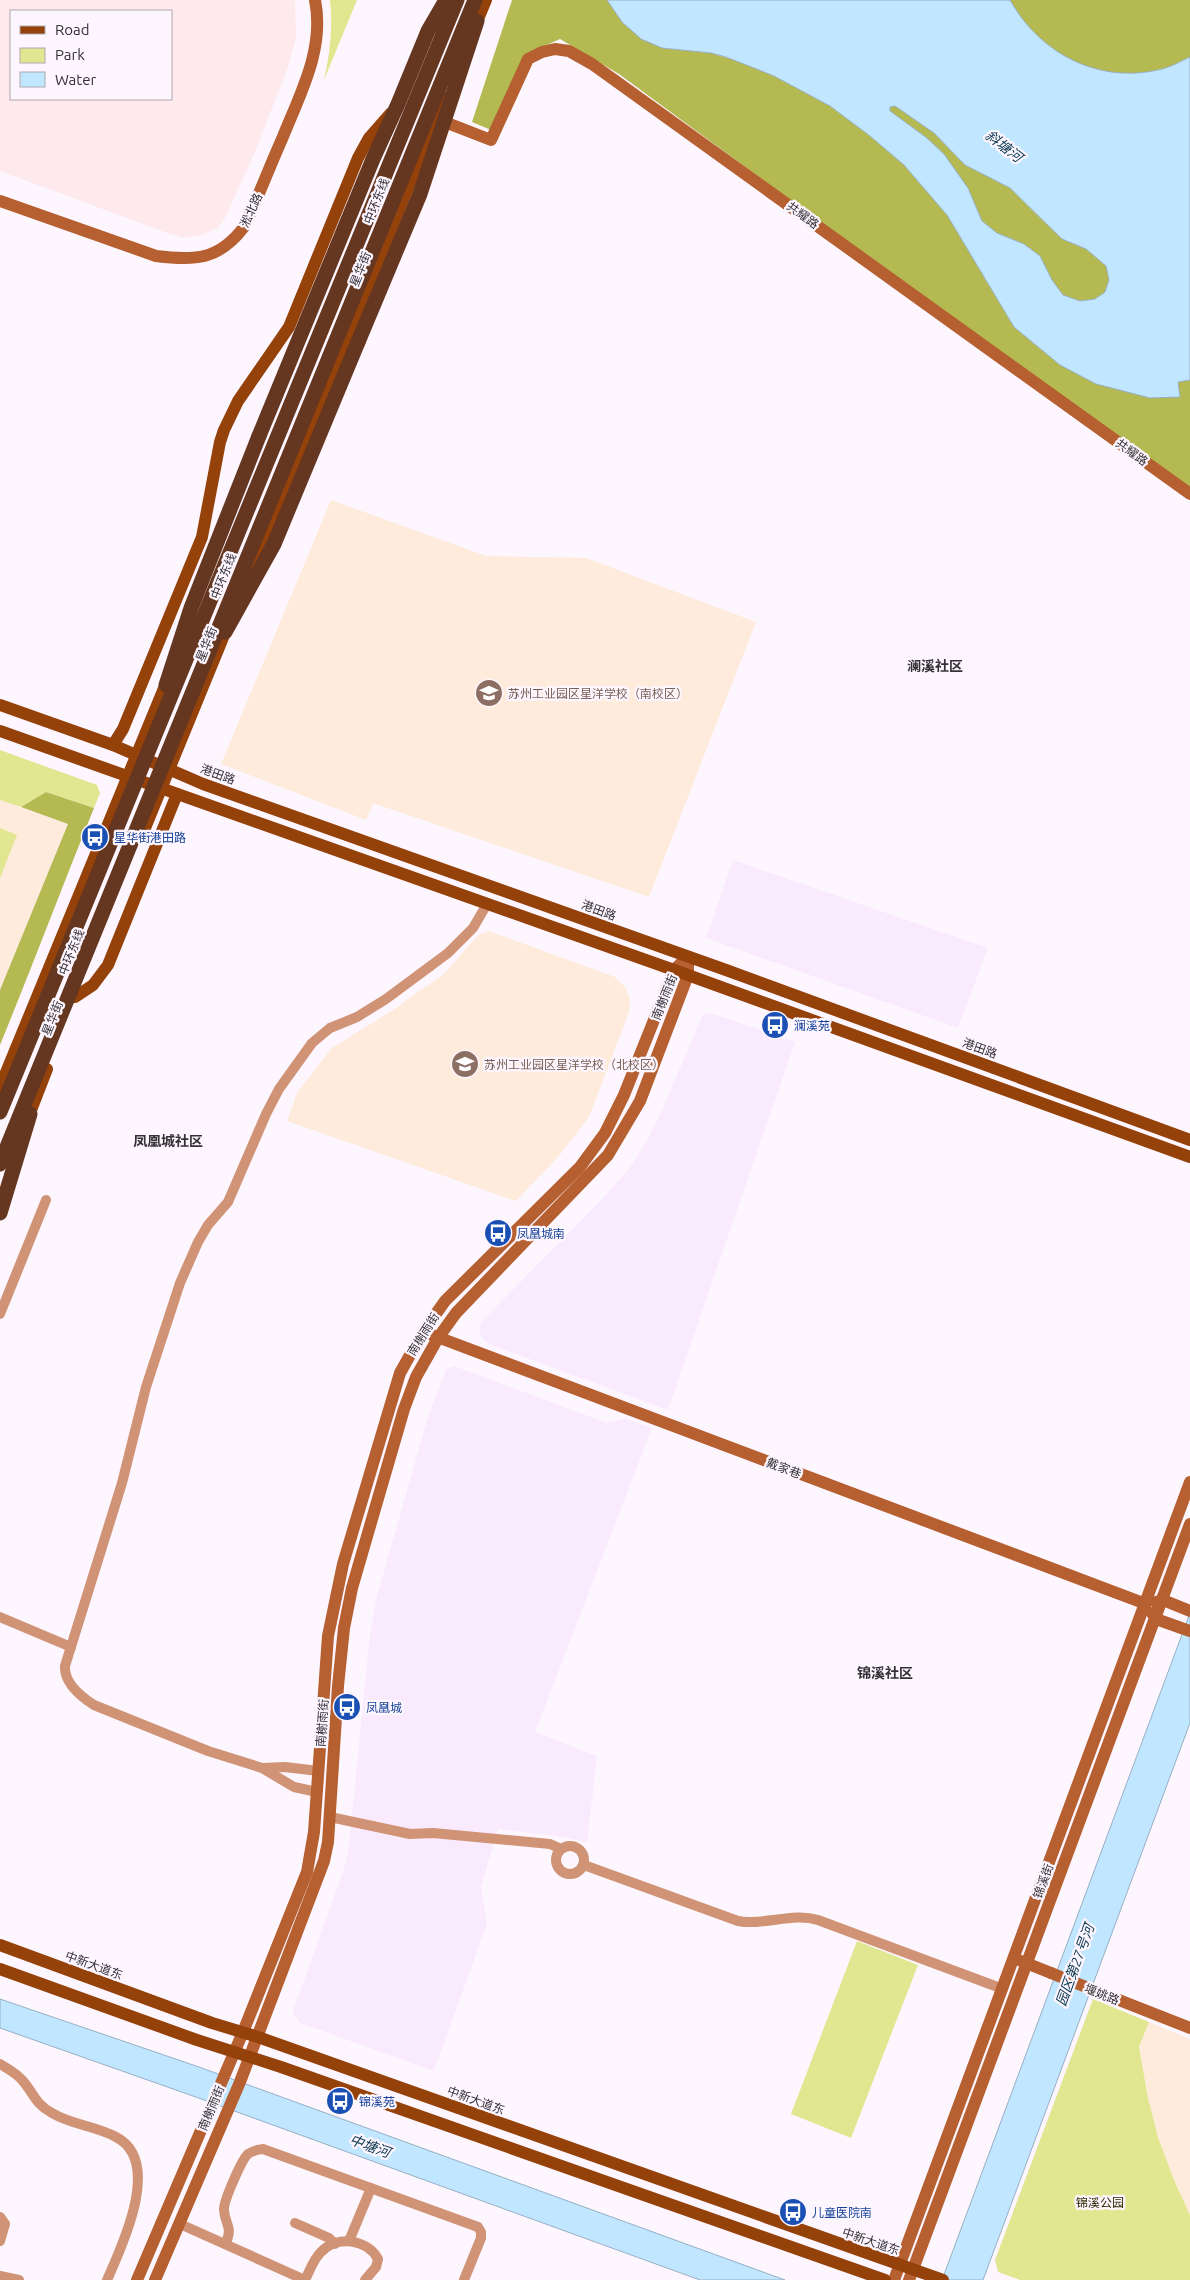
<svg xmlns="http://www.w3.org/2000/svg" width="1190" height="2280" font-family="Ubuntu,'Noto Sans SC',sans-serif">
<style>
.built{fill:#faeafe}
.industrial{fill:#fee9ed;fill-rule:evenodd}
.education{fill:#feebdb}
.green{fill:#e1e691}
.forest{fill:#b4b951}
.water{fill:#c1e6ff;stroke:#97afc2;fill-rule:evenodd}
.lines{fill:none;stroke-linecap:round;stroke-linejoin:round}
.street{stroke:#d09376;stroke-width:10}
.secondary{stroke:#b65f30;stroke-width:12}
.primary{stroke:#95410a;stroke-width:12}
.highway{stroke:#653720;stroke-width:15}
.secondary-bridge{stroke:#b65f30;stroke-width:12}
.highway-bridge{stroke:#653720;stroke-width:15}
.labels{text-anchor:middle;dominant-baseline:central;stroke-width:4.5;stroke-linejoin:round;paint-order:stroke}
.street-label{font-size:12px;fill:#343035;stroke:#fdf6ff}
.education-label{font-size:12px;fill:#785e54;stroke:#fdf6ff;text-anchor:start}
.transit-label{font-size:12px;fill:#164399;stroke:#fdf6ff;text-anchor:start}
.park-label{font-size:12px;fill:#2b2c00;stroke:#fdf6ff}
.water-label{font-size:14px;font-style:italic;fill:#0b3951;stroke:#fdf6ff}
.neighbourhood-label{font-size:14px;font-weight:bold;fill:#343035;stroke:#fdf6ff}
</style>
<rect width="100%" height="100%" fill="#fdf6ff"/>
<g class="built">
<polygon points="733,860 988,948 958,1028 706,938"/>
<polygon points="711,1013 795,1042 668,1410 489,1344 483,1339 480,1333 480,1326 483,1320 604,1197 628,1170 645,1144 662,1110 701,1019 705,1014"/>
<polygon points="454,1366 607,1423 626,1419 652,1428 535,1732 597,1756 587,1843 565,1837 498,1829 481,1887 487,1924 434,2071 300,2023 294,2015 293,2011 344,1869 349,1846 370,1635 377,1596 428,1417 446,1369"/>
</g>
<path class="industrial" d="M0,0H295L296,38L288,67L255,152L224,220L217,228L203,235L185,238L170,234L0,171ZM11,11H171V99H11Z"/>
<g class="education">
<polygon points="331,500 486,556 586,558 756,622 649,897 373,803 366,820 221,764"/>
<polygon points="0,800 68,824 0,990"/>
<polygon points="489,931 615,977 625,987 630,999 629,1012 589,1117 558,1157 516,1201 287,1121 298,1091 332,1048 393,1010 445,973 478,935"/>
<polygon points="1149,2022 1190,2039 1190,2215 1174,2180 1158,2137 1148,2098 1139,2047"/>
</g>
<g class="green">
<path d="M330,0H357L324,80C330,53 333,28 330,0Z"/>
<polygon points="0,750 97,785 100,793 94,808 46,792 21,807 0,800"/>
<polygon points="0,828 17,835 0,878"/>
<polygon points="857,1941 918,1965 851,2138 791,2114"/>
<polygon points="1093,1999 1149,2022 1139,2047 1148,2098 1158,2137 1174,2180 1190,2215 1190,2280 1020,2280 998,2272 995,2260"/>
</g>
<g class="forest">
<polygon points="512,0 607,0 655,45 672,49 711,53 744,63 774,76 830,106 870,136 904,165 947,215 1014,327 1060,365 1096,384 1190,380 1190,494 619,74 560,39 527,54 491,130 472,122"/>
<path d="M1010,0H1190V57C1181,61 1171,67 1162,69C1100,85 1040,54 1010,0Z"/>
<polygon points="895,106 934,133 965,165 1010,188 1062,239 1086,248 1106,266 1109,280 1105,292 1095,299 1080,301 1063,295 1052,280 1040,256 1024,244 997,233 982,221 968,188 927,138 890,111 890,107"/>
<path d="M46,792L94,808C62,887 32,967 0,1045V990L68,824L21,807Z"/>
</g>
<g class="water">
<path d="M607,0H1010C1040,54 1100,85 1162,69C1171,67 1181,61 1190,57V380L1178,382L1180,397L1150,398L1096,384L1060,365L1014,327L947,215L904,165L870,136L830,106L774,76L726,57L711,53L662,48L641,39L622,22ZM895,106L934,133L965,165L1010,188L1062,239L1086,249L1106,266L1109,280L1105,292L1095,299L1080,301L1063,295L1052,280L1040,256L1024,244L997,233L982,221L968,188L944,154L927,138L890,111V107Z"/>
<polygon points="1190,1613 1190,1723 983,2280 942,2280"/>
<polygon points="0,1999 199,2067 785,2280 700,2280 193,2096 0,2028"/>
</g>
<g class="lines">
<g class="street">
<polyline points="0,1314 46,1200"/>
<polyline points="0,1617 71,1647"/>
<polyline points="262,1768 285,1767 318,1771"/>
<path d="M317,1792L294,1787L262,1768L208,1751L94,1705C80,1696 64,1683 65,1666L122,1483L146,1387L180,1283L198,1242L208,1225L228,1202L266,1114L279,1089L312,1043L330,1028L357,1017L386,999L448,953L473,928L487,904"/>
<polyline points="330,1817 410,1834 433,1833 550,1844 561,1849"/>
<circle cx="570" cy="1860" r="14"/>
<path d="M584,1865L738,1921C765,1926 792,1912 818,1920L1003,1989"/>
<path d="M0,2064C8,2069 16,2073 22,2080C34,2093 34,2103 52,2113C72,2125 96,2126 116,2137C163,2161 122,2246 107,2280"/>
<polyline points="0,2217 5,2224 0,2241"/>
<polyline points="295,2223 329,2238 335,2244"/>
<polyline points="180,2224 305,2280"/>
<polyline points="349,2241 371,2188"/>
<path d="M226,2243C233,2225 225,2226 224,2210C223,2202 242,2159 248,2154C253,2150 257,2150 263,2149L478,2227L481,2232V2238L464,2280"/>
<polyline points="0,2276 19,2280"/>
<path d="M305,2280C310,2270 313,2260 321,2252C337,2235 367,2239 378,2259L376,2267L365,2280"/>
</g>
<g class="secondary">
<polyline points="437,119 491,140 528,59 542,52 555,49 569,51 592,64 1190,494"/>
<path d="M0,201L156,256C195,261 219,260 244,227C258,198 269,168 282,139C300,94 325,49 315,0"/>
<polyline points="432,1335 1146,1604"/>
<polyline points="1156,1602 1163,1600 1190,1611"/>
<polyline points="1152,1613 1156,1619 1190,1631"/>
<polyline points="1021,1961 1051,1973"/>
<polyline points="1096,1991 1190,2028"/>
<polyline points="137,2280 243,2032 307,1872 314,1832 328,1636 343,1564 400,1373 423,1332 445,1301 580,1167 605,1133 624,1095 674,970 688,957"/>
<polyline points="155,2280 240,2082 324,1861 328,1842 338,1686 344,1628 352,1588 404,1409 416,1377 438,1338 456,1313 608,1155 640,1101 688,975 688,964"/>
<polyline points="894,2280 1190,1482"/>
<polyline points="909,2280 1190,1524"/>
</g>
<g class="primary">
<polyline points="474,29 486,0"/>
<polyline points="246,583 445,98"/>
<polyline points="0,705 113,745 203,784 726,970 1190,1140"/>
<polyline points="0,731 674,970 1190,1157"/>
<polyline points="113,745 123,729 202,537 220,442 224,430 238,401 289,327 358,158 369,138 391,113"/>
<polyline points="143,833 229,623"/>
<polyline points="75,997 93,985 108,965 177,794"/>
<polyline points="0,1087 169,676"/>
<polyline points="26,1123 47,1069"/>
<polyline points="0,1945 212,2023 258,2037 943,2280"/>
<polyline points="0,1969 197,2040 281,2067 885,2280"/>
</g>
<g class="highway">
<polyline points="358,342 420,194 477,21"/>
<polyline points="166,685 191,608 259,436"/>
</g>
<polyline class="secondary-bridge" points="1051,1973 1096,1991"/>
<g class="highway-bridge">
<polyline points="259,436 373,159 398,104 428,31 446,0"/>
<polyline points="225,632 274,544 358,342"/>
<polyline points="0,1112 457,0"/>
<polyline points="0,1164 475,0"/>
<polyline points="0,1213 30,1114"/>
</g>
</g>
<defs>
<g id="school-disc" transform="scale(1.4375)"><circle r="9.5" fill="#8d6e63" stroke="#fdf6ff"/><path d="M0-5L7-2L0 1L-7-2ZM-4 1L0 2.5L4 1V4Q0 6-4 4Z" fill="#fff"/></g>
<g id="bus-disc" transform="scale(1.4375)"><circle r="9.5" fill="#1a4fb4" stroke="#fdf6ff"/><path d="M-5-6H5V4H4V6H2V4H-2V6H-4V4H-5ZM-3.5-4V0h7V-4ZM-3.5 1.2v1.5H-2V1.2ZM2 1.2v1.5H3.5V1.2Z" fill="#fff"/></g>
</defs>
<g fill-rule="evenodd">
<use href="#school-disc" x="489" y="693"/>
<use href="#bus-disc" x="95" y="837"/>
<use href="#bus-disc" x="775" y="1025"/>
<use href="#school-disc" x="465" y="1064"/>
<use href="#bus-disc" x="498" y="1233"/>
<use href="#bus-disc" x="347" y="1707"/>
<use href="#bus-disc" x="340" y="2101"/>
<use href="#bus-disc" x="793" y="2212"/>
</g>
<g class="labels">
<g class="street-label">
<text transform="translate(376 201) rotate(-68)">中环东线</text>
<text transform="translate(251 210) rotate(-65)">淞北路</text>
<text transform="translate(803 215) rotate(36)">共耀路</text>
<text transform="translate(360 269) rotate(-68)">星华街</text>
<text transform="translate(1132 452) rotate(36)">共耀路</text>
<text transform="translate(223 576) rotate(-68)">中环东线</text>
<text transform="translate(206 644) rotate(-68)">星华街</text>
<text transform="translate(218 774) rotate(20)">港田路</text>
<text transform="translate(599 910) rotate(20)">港田路</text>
<text transform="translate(71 952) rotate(-68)">中环东线</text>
<text transform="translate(664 997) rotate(-68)">南榭雨街</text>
<text transform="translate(52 1018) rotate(-68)">星华街</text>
<text transform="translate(980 1048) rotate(20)">港田路</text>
<text transform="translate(423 1334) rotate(-58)">南榭雨街</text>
<text transform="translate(784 1468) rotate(21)">戴家巷</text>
<text transform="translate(322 1723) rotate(-86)">南榭雨街</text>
<text transform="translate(1043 1881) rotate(-70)">锦溪街</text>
<text transform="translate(94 1965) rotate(20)">中新大道东</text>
<text transform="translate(1102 1994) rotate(22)">堰姚路</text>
<text transform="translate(476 2100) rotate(20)">中新大道东</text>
<text transform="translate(211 2108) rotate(-67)">南榭雨街</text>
<text transform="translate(871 2241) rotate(19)">中新大道东</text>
</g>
<g class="education-label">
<text x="508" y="693">苏州工业园区星洋学校（南校区）</text>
<text x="484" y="1064">苏州工业园区星洋学校（北校区）</text>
</g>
<g class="transit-label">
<text x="114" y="837">星华街港田路</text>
<text x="794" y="1025">澜溪苑</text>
<text x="517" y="1233">凤凰城南</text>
<text x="366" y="1707">凤凰城</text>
<text x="359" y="2101">锦溪苑</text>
<text x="812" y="2212">儿童医院南</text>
</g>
<g class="park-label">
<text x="1100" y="2202">锦溪公园</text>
</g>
<g class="water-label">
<text transform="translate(1004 146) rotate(38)">斜塘河</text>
<text transform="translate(1075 1965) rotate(-70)">园区第27号河</text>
<text transform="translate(370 2146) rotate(20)">中塘河</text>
</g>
<g class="neighbourhood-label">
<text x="935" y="666">澜溪社区</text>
<text x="168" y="1141">凤凰城社区</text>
<text x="885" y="1673">锦溪社区</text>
</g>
</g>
<rect x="10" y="10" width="162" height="90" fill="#fdf6ff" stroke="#ada7ae"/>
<rect x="20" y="26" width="25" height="8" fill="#95410a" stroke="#ada7ae"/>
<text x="55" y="35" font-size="15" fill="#343035">Road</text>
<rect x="20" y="48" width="25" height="15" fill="#e1e691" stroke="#ada7ae"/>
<text x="55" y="60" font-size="15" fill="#343035">Park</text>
<rect x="20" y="72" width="25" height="15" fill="#c1e6ff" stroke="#ada7ae"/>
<text x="55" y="85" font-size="15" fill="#343035">Water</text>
</svg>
